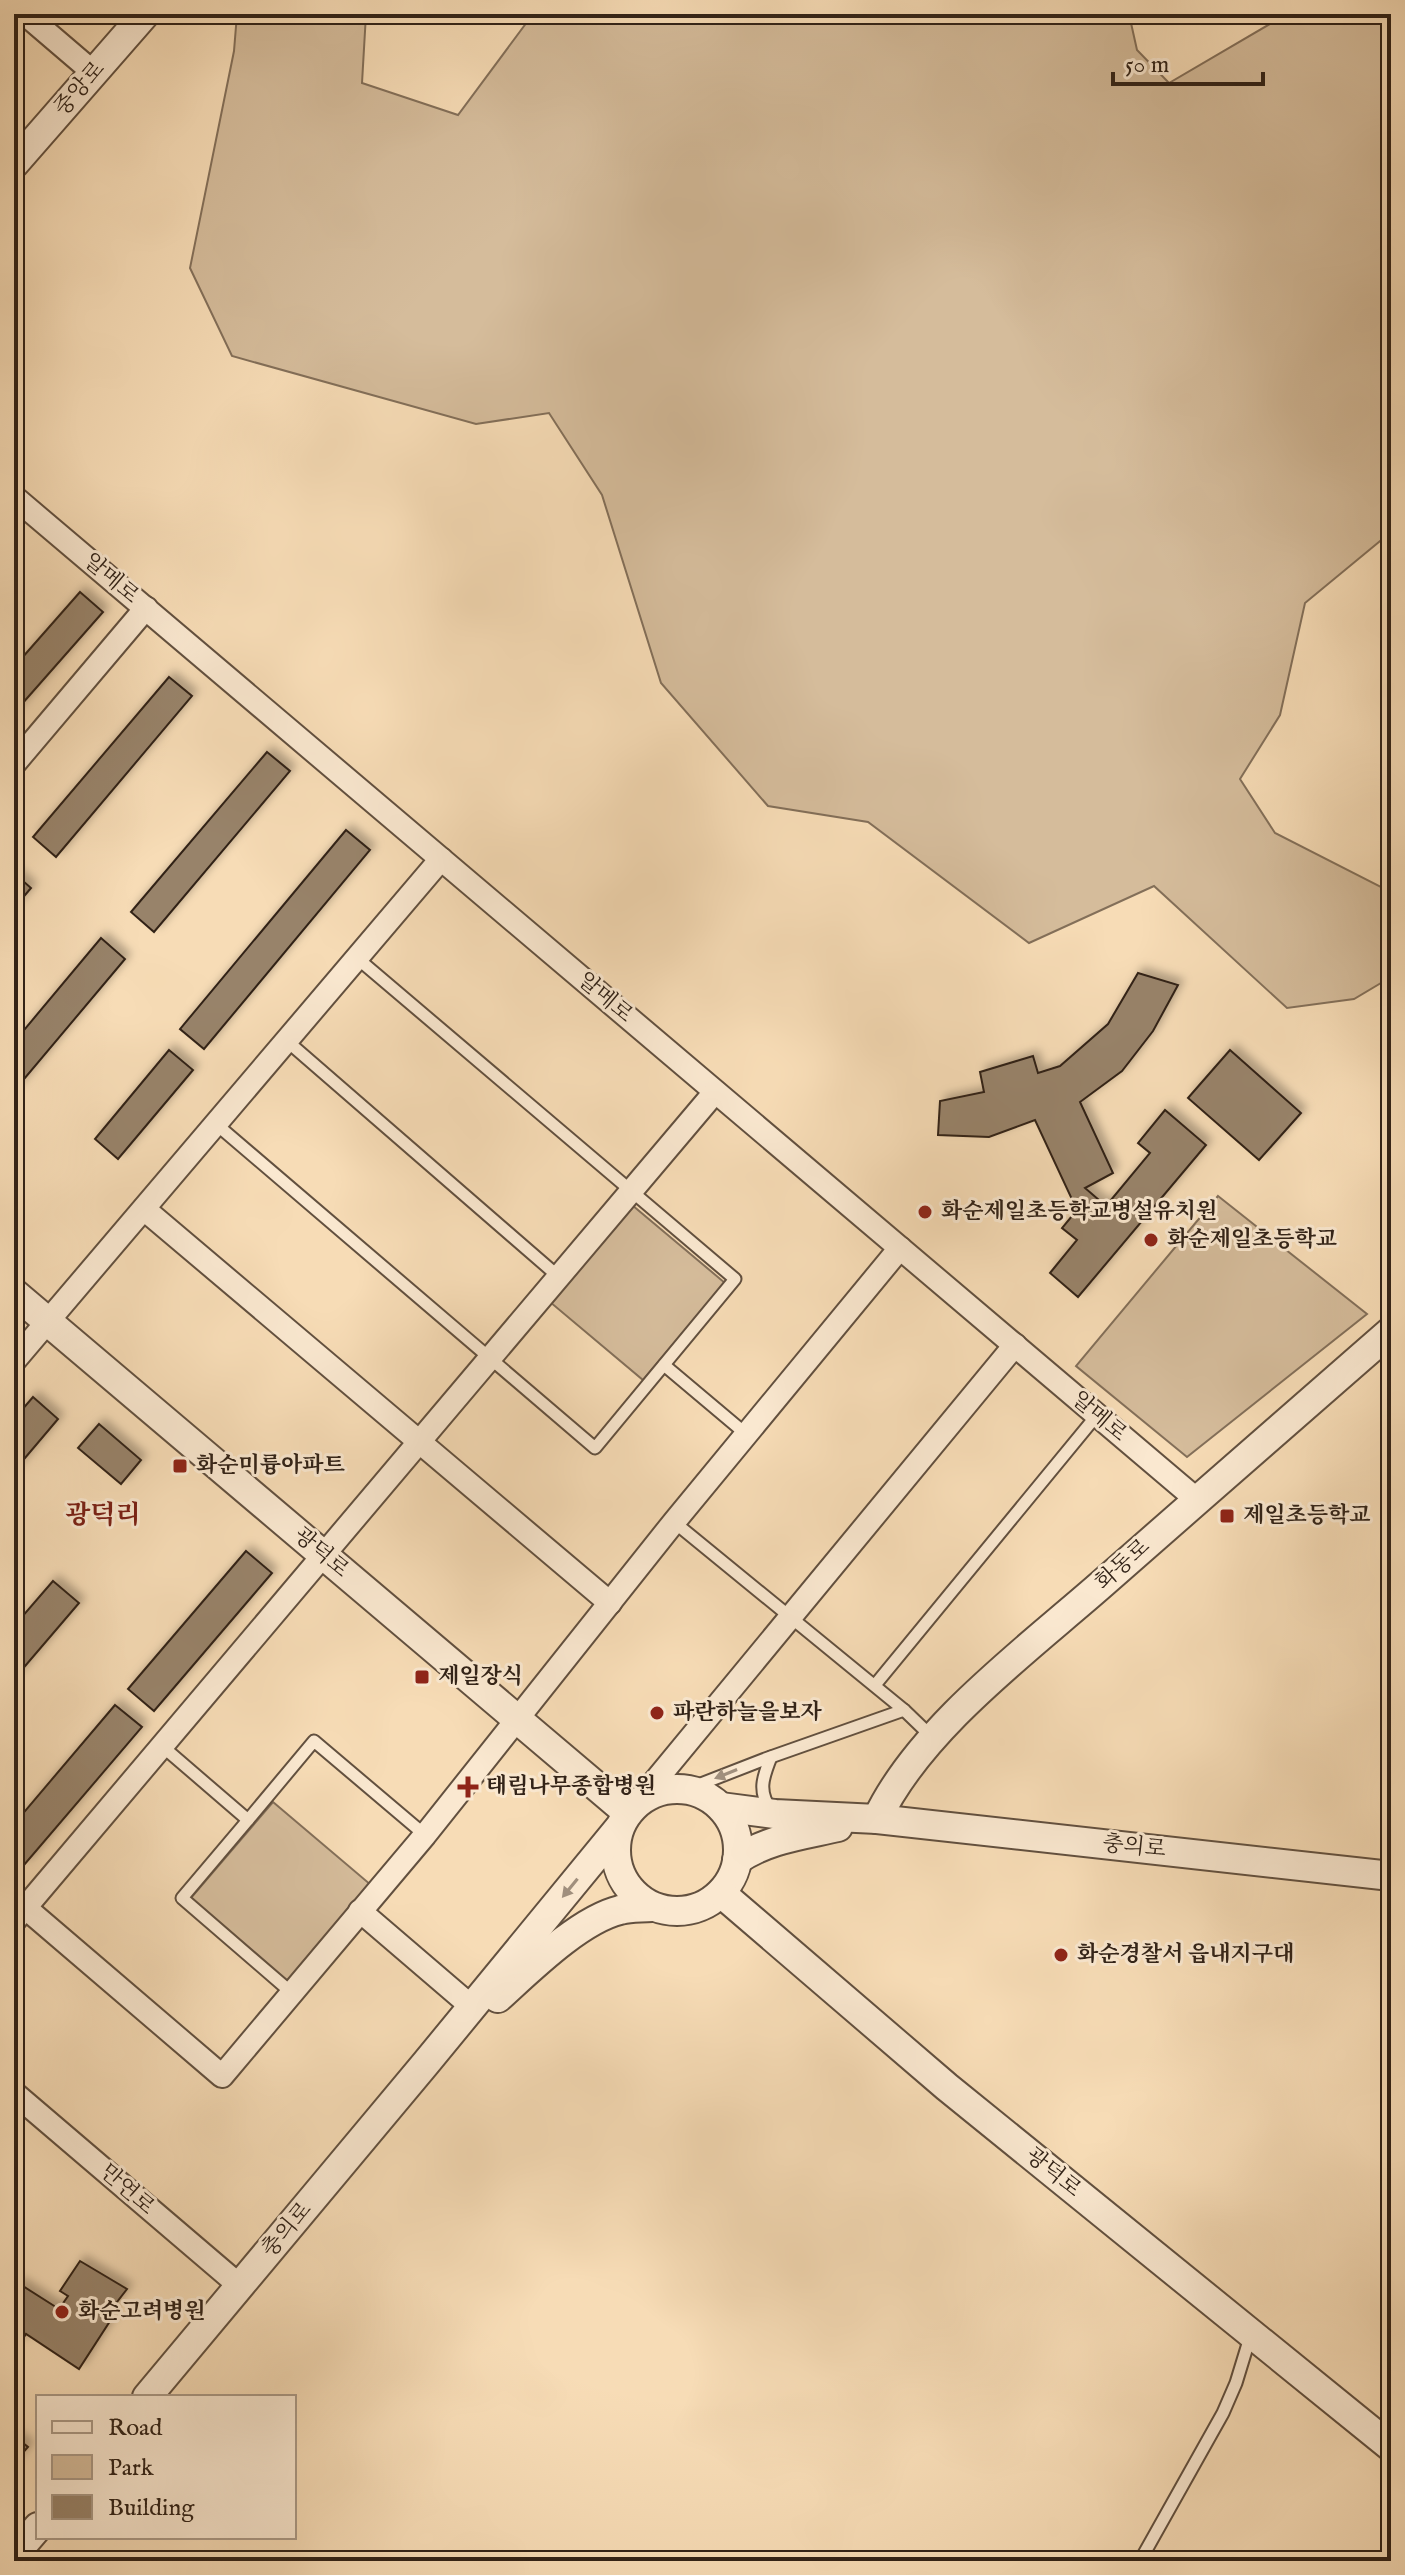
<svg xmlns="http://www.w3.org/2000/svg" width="1405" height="2575" font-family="'IM FELL English','Noto Serif KR',serif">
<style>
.green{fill:#d5bc9b;stroke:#836f59;stroke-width:2}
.building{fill:#98836a;stroke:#312217;stroke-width:2;filter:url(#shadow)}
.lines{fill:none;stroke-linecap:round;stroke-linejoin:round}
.service-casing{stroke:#62503f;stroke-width:15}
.minor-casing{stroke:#62503f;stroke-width:26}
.tertiary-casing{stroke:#62503f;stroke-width:32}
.service{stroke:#fae8d0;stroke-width:11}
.minor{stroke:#fae8d0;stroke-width:22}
.tertiary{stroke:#fae8d0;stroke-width:28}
.oneway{fill:#a08f7d}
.poi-dot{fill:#8f2418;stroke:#fae8d0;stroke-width:3}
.labels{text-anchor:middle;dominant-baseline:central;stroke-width:6;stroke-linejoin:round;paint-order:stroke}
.street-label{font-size:22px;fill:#312217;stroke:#fae8d0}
.poi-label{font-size:22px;font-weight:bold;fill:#312217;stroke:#fae8d0;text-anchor:start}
.quarter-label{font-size:26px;font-weight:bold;fill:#7a1f14;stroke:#fae8d0}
</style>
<defs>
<filter id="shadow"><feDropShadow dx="5.5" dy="-5.5" stdDeviation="4" flood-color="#0004"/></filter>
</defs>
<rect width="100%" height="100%" fill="#f7dcb6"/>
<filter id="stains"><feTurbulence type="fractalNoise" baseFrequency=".0025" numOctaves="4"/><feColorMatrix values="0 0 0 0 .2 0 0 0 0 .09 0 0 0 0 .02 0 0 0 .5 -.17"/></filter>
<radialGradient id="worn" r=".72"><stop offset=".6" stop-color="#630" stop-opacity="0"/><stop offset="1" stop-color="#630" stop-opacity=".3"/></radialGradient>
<g class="green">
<polygon points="237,14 366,14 362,83 458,115 533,14 1129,14 1137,50 1169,83 1287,14 1391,14 1391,532 1305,603 1280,715 1240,779 1275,833 1391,892 1391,977 1354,999 1287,1008 1154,886 1029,943 868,822 768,806 661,683 602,495 549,413 476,424 232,356 190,268 234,51"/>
<polygon points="1218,1196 1367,1314 1187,1457 1076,1366"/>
<polygon points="632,1205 725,1283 643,1380 550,1302"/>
<polygon points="273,1802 371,1885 288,1982 190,1899"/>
</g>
<g class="building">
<polygon points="80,592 103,612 14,713 14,667"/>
<polygon points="169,677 192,696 56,857 33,837"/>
<polygon points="267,752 290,771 154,932 131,912"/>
<polygon points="346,830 370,850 204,1049 180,1029"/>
<polygon points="14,873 31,888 14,908"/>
<polygon points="101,938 125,959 14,1091 14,1042"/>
<polygon points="1138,973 1178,985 1153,1031 1122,1071 1080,1102 1113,1173 1085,1188 1106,1206 1150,1153 1138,1143 1165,1110 1206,1145 1078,1297 1050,1273 1077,1240 1062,1228 1077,1210 1035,1120 989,1137 938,1135 940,1101 984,1092 980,1072 1033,1056 1038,1073 1060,1066 1108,1024"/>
<polygon points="169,1050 193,1070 118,1159 95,1139"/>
<polygon points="1230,1050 1301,1113 1259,1160 1188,1098"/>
<polygon points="33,1397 58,1419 14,1471 14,1419"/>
<polygon points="99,1424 141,1460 121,1484 78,1448"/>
<polygon points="246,1551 272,1573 154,1711 128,1689"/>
<polygon points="53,1581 79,1603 14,1679 14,1626"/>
<polygon points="115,1705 142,1727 24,1865 14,1856 14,1824"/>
<polygon points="80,2261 127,2289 107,2315 112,2318 79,2369 26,2334 20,2343 14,2339 14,2290 18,2283 59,2309 68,2296 60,2291"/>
<polygon points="14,2436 28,2447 14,2463"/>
</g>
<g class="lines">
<g class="service-casing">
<g id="service">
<polyline points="287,1041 559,1277"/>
<polyline points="216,1124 595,1448 735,1279 357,958"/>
<polyline points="664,1365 746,1434"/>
<polyline points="674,1522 904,1710 932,1737"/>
<polyline points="875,1685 1097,1415"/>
<polyline points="162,1746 248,1820 182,1898 292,1993"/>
<path d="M771,1757C763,1777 757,1792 772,1811"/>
<polyline points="688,1789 765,1759 904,1710"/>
<polyline points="248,1820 314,1741 425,1835"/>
<polyline points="1140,2561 1223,2413 1236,2383 1251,2334"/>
</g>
</g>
<g class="minor-casing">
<g id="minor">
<polyline points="25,14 94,73"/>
<polyline points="14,497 1196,1499"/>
<polyline points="14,764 146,608"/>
<polyline points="144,1209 610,1603"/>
<polyline points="14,1361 441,859"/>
<polyline points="637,1803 1015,1345"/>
<polyline points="14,1898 222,2076 425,1835 674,1522 900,1248"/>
<polyline points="360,1911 472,2007"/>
<polyline points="14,1921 715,1092"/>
<polyline points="14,2093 240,2286"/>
</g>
</g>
<g class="tertiary-casing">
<g id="tertiary">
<polyline points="14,164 145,14"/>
<polyline points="14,1293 628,1813"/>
<circle cx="677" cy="1850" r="61"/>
<polyline points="721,1807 775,1814 877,1819 1391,1876"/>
<path d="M877,1819C919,1729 1028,1649 1103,1583C1199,1499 1294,1415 1391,1331"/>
<path d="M737,1860C767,1839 803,1835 838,1827"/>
<polyline points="721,1893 947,2087 1391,2447"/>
<path d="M498,1998C529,1970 579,1920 620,1910C630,1907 641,1908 651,1907"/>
<polyline points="147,2397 426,2063 619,1828"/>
<polyline points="14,2555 38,2527"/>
</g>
</g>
<use href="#service" class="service"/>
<use href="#minor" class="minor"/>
<use href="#tertiary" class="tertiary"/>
</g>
<defs><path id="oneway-solid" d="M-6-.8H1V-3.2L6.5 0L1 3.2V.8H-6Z" transform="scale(2)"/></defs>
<g class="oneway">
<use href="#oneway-solid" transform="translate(726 1774) rotate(158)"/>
<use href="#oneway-solid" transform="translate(570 1888) rotate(129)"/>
</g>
<g class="poi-dot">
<circle cx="925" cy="1212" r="8"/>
<circle cx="1151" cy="1240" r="8"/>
<rect x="172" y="1458" width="16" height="16" rx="4"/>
<rect x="1219" y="1508" width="16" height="16" rx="4"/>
<rect x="414" y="1669" width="16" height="16" rx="4"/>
<circle cx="657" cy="1713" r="8"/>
<path d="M464 1775h8v8h8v8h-8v8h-8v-8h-8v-8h8z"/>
<circle cx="1061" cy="1955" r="8"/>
<circle cx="62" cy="2312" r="8"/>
</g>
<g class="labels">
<g class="street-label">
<text transform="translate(80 89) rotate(-49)">중앙로</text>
<text transform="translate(111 579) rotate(40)">알메로</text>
<text transform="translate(605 998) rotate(40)">알메로</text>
<text transform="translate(1099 1417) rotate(40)">알메로</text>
<text transform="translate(321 1553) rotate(40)">광덕로</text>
<text transform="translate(1123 1565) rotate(-42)">화동로</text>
<text transform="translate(1134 1847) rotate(6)">충의로</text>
<text transform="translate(1053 2173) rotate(39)">광덕로</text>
<text transform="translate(127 2190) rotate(41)">만연로</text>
<text transform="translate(287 2230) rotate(-50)">충의로</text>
</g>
<g class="poi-label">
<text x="941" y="1212">화순제일초등학교병설유치원</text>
<text x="1167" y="1240">화순제일초등학교</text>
<text x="196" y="1466">화순미륭아파트</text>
<text x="1243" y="1516">제일초등학교</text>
<text x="438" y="1677">제일장식</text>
<text x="673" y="1713">파란하늘을보자</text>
<text x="486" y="1787">태림나무종합병원</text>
<text x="1077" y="1955">화순경찰서 읍내지구대</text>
<text x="78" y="2312">화순고려병원</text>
</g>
<g class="quarter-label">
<text x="103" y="1515">광덕리</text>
</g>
</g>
<rect width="1405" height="2575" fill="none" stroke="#f7dcb6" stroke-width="48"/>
<rect x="16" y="16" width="1373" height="2543" fill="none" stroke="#312217" stroke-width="4"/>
<rect x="24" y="24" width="1357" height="2527" fill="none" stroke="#312217" stroke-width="2"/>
<rect x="36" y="2395" width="260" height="144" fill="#fae8d0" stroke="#aa9986" stroke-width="2"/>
<rect x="52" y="2421" width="40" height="12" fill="#fae8d0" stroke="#aa9986" stroke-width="2"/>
<text x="108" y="2435" font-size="24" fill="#312217">Road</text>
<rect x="52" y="2455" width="40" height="24" fill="#d5bc9b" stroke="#aa9986" stroke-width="2"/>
<text x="108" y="2475" font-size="24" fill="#312217">Park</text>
<rect x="52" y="2495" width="40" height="24" fill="#98836a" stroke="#aa9986" stroke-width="2"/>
<text x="108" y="2515" font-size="24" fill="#312217">Building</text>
<path d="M1113 72v12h150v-12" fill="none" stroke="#312217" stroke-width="4"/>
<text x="1125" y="72" font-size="24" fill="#312217" stroke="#fae8d0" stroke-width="6" paint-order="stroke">50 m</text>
<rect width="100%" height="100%" filter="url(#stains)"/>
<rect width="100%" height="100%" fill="url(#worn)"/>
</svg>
